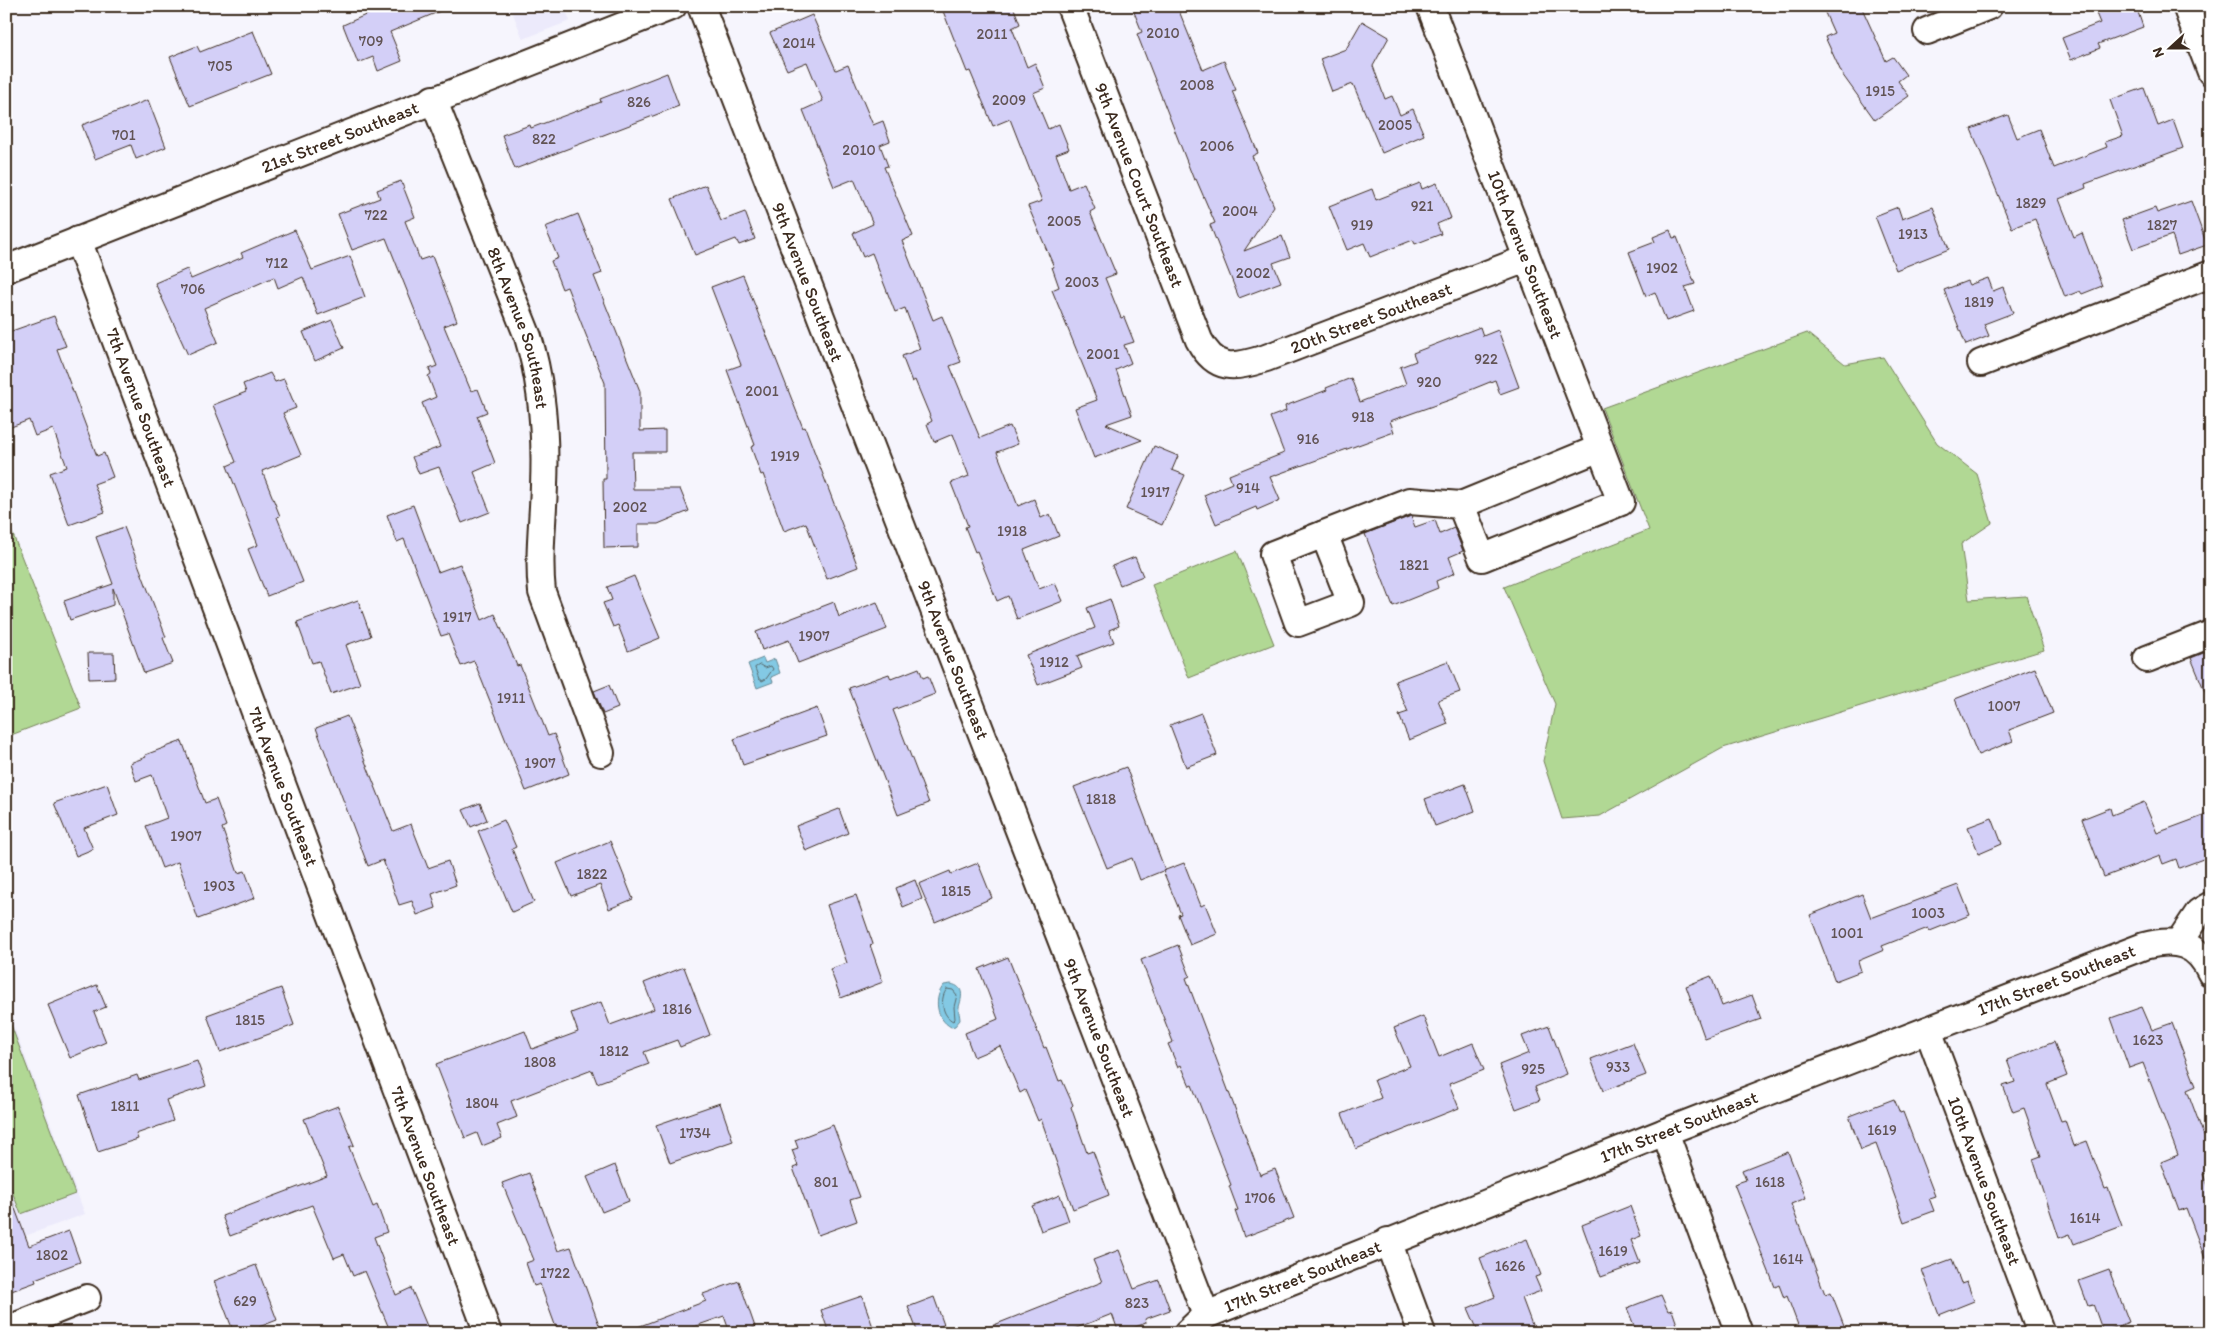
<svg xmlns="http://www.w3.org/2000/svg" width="2217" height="1339" font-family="Itim,sans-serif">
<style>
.built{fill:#eceafb}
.green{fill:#b1d894;stroke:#768159}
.water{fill:#83c9e4;stroke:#668995}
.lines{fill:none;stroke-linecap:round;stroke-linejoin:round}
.shore{stroke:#586a6d;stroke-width:1}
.building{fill:#d3cff7;stroke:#3b2a1e}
.minor-casing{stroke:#3b2a1e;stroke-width:30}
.minor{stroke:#fff;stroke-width:26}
.labels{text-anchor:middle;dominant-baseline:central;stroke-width:4.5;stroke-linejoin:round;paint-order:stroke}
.number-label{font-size:15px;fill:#615354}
.street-label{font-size:18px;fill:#3b2a1e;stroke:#fff}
</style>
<rect width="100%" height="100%" fill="#f6f5fd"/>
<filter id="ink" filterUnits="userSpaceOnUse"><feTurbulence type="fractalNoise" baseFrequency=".02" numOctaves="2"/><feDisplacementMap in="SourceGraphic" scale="10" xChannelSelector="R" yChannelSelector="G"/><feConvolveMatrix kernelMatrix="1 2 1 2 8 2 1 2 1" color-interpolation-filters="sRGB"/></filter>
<g filter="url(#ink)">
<g class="built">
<polygon points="510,6 564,6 570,21 523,39"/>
<polygon points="12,1022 85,1214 6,1243 6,1024"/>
</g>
<g class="green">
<polygon points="1807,333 1845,364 1883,357 1937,443 1977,474 1992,523 1961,544 1969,600 2026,596 2044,650 1723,748 1600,816 1562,819 1543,761 1555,704 1504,587 1649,530 1602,408"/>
<polygon points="6,517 81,708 6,737"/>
<polygon points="1237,551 1274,644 1189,678 1152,585"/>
<polygon points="11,1025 75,1194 21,1214 6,1176 6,1026"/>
</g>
<g class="water">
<polygon points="763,658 765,663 775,659 780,673 771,677 773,682 757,688 748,664"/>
<path d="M951,984C965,987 962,997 959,1007C958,1011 960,1016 960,1020L955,1026L951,1027C936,1019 933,998 944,985Z"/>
</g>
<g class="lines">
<g class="shore">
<polygon points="760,665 765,668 771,666 773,669 766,679 762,681 759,679 755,668"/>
<path d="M947,989L953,990L957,995L954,1007L955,1019L953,1021C942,1016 939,998 947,989Z"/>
</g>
</g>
<g class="building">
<polygon points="386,6 450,7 390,32 402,61 378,71 373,57 358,63 343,25"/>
<polygon points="941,6 1013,6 1020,24 1012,28 1027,67 1035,63 1045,88 1033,93 1048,129 1059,124 1069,149 1056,154 1069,189 1084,183 1095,209 1090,212 1116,274 1105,278 1121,318 1124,317 1134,342 1124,345 1131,363 1116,370 1132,415 1106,424 1142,440 1094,458 1075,408 1097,400 1052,290 1059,287 1052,267 1054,267 1028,206 1042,201 1010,119 993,126 970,71 967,72"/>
<polygon points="1149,6 1177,6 1203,70 1224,61 1236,90 1232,91 1258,153 1252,156 1274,206 1244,251 1282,236 1290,257 1273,263 1281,282 1239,298 1210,225 1215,223 1196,179 1194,180 1137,34 1142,32 1134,12"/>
<polygon points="1822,6 1861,6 1886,61 1893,57 1906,75 1898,81 1909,96 1875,120 1842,74 1825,37 1834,33"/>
<polygon points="2093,6 2136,6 2143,27 2098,44 2100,48 2071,60 2062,38 2100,23"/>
<polygon points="812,15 836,70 848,65 873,125 883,121 890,141 880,145 888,166 884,167 913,236 902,241 933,320 942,316 961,362 950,366 980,438 1010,426 1018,444 997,452 1018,506 1034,499 1041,518 1050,514 1059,536 1024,550 1039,589 1055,583 1063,601 1017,619 1008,596 997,601 977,551 975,552 965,527 968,526 951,483 969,476 953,434 934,442 927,424 932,421 915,380 912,382 902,356 920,349 905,308 895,312 872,253 863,257 853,233 873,224 854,179 834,187 803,110 823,101 807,62 787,70 770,33"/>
<polygon points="1362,21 1389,37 1373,66 1385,99 1392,96 1400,115 1413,109 1424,135 1382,153 1353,84 1332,92 1320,59 1346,49"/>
<polygon points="253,31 271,74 190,106 170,57 197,46 200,52"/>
<polygon points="667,73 679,106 515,169 502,135 530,125 531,128 601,102 600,99"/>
<polygon points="2144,88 2158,126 2173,120 2183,148 2085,184 2086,188 2059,199 2074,237 2082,233 2102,286 2082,294 2080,291 2065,297 2035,219 2012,228 1971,129 2008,115 2017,138 2039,129 2054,168 2107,147 2105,142 2123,136 2110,100"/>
<polygon points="148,100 166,147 136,159 131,145 95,159 82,125"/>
<polygon points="401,181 415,217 405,221 420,260 432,256 457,321 444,326 471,391 478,389 487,412 477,416 495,463 474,472 490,512 462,523 439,467 419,474 412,457 440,447 422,403 436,397 428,376 431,374 429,369 437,366 386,238 352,250 338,214 380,198 377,190"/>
<polygon points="1420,183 1422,189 1437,183 1451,218 1437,224 1441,234 1415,244 1413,240 1370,257 1364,243 1347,250 1329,206 1372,189 1376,200"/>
<polygon points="706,185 721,221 745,212 755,239 739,245 736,239 695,255 672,199"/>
<polygon points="2191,201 2207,245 2178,255 2172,235 2133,249 2122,220 2155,208 2157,213"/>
<polygon points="1898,207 1902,219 1933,207 1949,249 1896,270 1875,216"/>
<polygon points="578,214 602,273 594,276 640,391 640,431 665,430 665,452 632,452 633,489 680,489 689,511 658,524 638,524 638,547 604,548 603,479 606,479 605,383 567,287 562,289 551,261 558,258 545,227"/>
<polygon points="295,230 312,270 350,256 365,297 318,315 303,277 278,288 274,277 204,308 218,342 188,355 155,283 187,269 191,279 243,257 241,253"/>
<polygon points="1670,230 1673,238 1677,237 1695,284 1685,287 1694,311 1666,321 1655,292 1646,296 1629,252 1655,242 1653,237"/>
<polygon points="743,275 803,428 805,427 858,567 827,579 806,523 784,531 763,474 761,475 751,447 755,445 727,370 741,365 711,287"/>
<polygon points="1988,278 1993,291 2003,287 2013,313 1984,324 1989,336 1966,345 1944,290 1967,281 1969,285"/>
<polygon points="54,316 66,346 57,349 97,456 104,453 113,477 94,484 105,512 69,525 50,473 67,467 53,429 35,436 29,420 6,429 6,333"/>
<polygon points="332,320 344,348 315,361 303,332"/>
<polygon points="1480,327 1483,336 1498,330 1519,387 1500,394 1495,380 1458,395 1458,397 1390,421 1394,432 1270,477 1280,500 1257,510 1256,507 1216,524 1204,495 1232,483 1229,475 1284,453 1270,417 1286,411 1285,406 1327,390 1326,388 1351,378 1360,402 1406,384 1400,367 1416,361 1413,353"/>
<polygon points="270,373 275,382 284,379 296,408 283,413 301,455 262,471 280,516 277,517 303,582 267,596 248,549 258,545 227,466 236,462 213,405 246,392 243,384"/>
<polygon points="1154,446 1178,456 1172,470 1185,475 1162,525 1126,509"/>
<polygon points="413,505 438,572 460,564 482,620 495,614 517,666 520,665 548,736 554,734 569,774 526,791 474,661 461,666 448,634 441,636 404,539 397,542 387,515"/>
<polygon points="1411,516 1415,527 1435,520 1440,534 1454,528 1463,551 1449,557 1455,573 1436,581 1438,588 1393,606 1365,534"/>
<polygon points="124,527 166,637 163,638 173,663 144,673 113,588 113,605 70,620 64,601 113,584 96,537"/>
<polygon points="1135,557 1143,576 1120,585 1112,566"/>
<polygon points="634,576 660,638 628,651 618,625 613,627 603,603 612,600 607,587"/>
<polygon points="1110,599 1119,626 1109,630 1114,642 1077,656 1082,668 1038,685 1026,655 1095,628 1087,608"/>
<polygon points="358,600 371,636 346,645 360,684 331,694 319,661 312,663 297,622"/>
<polygon points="834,602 839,617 877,602 887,629 798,663 789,640 762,650 756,632"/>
<polygon points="2211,650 2211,704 2210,704 2191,658"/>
<polygon points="88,653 114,653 115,678 89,679"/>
<polygon points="1448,661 1460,692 1438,700 1448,724 1409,740 1399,715 1408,712 1395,681"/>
<polygon points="919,668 923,678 928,676 935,694 893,710 929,803 898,815 849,688 889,674 891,679"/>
<polygon points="2035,668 2053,713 2009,730 2013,741 1978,755 1955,699"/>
<polygon points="609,685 618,708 603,714 594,691"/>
<polygon points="817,708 827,736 743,765 734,739"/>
<polygon points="1201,713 1217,755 1186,767 1170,725"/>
<polygon points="347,716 393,831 411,824 428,868 448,861 456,885 432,894 436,908 417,915 412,901 399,905 383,860 368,866 316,728"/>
<polygon points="182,741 205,803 216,799 226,826 222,828 238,873 245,871 255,898 198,919 178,862 162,868 146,826 167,818 152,775 136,781 130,763 146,757 145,755"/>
<polygon points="1126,767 1165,870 1140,880 1132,858 1107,868 1074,787"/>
<polygon points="107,784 118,815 84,828 93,849 76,856 54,803"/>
<polygon points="1465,784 1475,811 1435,826 1425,799"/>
<polygon points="2144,802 2157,833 2211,813 2211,856 2179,868 2176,859 2163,864 2160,856 2104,877 2082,819 2110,808 2112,815"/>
<polygon points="480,803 487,820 471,827 463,810"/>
<polygon points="839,809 848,833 806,851 796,826"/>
<polygon points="1992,818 2002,844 1979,854 1968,827"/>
<polygon points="504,820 516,847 512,849 534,902 512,912 478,831"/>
<polygon points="610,841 633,899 609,909 600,885 571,896 557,863"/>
<polygon points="978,863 992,898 935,922 919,884 950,871 951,874"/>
<polygon points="1184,863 1201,906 1205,904 1217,934 1190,945 1178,915 1181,914 1163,871"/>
<polygon points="915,880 922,899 903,907 896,888"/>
<polygon points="1958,885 1970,915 1930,931 1928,928 1882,946 1884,950 1858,961 1861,971 1835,981 1810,915 1862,894 1871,918"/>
<polygon points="856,895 873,944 870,945 883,982 841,998 830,969 847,963 827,905"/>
<polygon points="1178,945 1190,976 1186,978 1260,1175 1275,1169 1294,1218 1244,1237 1235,1211 1238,1210 1229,1186 1231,1185 1192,1085 1190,1086 1181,1065 1178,1067 1168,1044 1173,1042 1141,960"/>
<polygon points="1008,957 1044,1048 1046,1047 1059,1081 1062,1080 1073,1105 1071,1107 1087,1153 1093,1151 1109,1195 1073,1209 1041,1119 1038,1121 1025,1090 1020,1093 1000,1046 974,1057 965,1033 998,1019 979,969"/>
<polygon points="684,967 710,1035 680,1047 677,1040 644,1052 649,1064 597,1083 592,1070 511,1101 517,1117 497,1125 502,1138 482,1146 477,1133 465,1138 436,1064 525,1031 532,1049 578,1032 571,1013 601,1002 610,1025 654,1009 644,983"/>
<polygon points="1711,976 1722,1006 1752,995 1761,1019 1705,1039 1686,986"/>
<polygon points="97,985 106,1007 94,1012 106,1042 70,1058 48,1005"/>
<polygon points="281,988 294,1025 220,1052 207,1015"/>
<polygon points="2142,1007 2152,1030 2172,1023 2196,1086 2187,1090 2207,1144 2211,1142 2211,1172 2203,1174 2211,1193 2211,1269 2209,1269 2186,1208 2179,1211 2161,1162 2178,1155 2143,1063 2129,1068 2111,1018"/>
<polygon points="1423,1016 1439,1057 1473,1043 1484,1070 1449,1084 1459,1108 1356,1149 1342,1114 1381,1098 1374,1080 1410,1066 1394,1028"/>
<polygon points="1549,1026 1567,1074 1535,1087 1540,1100 1516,1109 1499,1065 1529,1053 1522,1036"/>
<polygon points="2054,1042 2067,1076 2047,1084 2061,1121 2065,1120 2074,1146 2087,1141 2105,1189 2108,1188 2122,1226 2074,1244 2070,1234 2059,1238 2033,1159 2041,1156 2024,1108 2013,1112 2003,1086 2015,1082 2007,1060"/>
<polygon points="1633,1043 1646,1075 1603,1091 1591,1059"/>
<polygon points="197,1061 206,1086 166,1100 173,1121 136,1134 138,1139 98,1152 79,1095 137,1075 139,1080"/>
<polygon points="1894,1099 1900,1113 1903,1112 1935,1196 1929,1198 1934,1211 1904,1222 1876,1144 1861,1150 1849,1116"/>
<polygon points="720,1103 733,1141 670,1163 656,1125"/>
<polygon points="338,1106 354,1145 349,1147 373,1207 377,1205 387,1232 374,1237 396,1295 411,1288 430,1333 391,1333 365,1271 353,1276 344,1254 334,1258 312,1205 230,1236 222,1216 327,1176 304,1119"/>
<polygon points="833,1125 860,1197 850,1200 857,1221 818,1235 793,1168 798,1166 792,1150 798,1148 795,1140"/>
<polygon points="1788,1152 1806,1198 1791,1204 1825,1294 1831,1292 1847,1333 1801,1333 1787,1296 1784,1298 1779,1285 1775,1287 1734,1184 1746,1180 1742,1170"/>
<polygon points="615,1165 629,1201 602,1212 587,1177"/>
<polygon points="529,1173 558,1251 571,1247 602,1333 558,1333 540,1284 534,1286 526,1263 534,1260 502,1183"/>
<polygon points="8,1190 29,1246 69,1231 80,1262 35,1279 36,1282 6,1293 6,1191"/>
<polygon points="1060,1195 1069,1221 1041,1231 1032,1206"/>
<polygon points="1630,1206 1641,1236 1631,1240 1640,1263 1601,1277 1582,1225"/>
<polygon points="1527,1239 1541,1275 1535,1277 1541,1291 1522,1298 1535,1333 1479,1333 1468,1308 1495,1297 1480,1258"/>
<polygon points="1119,1250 1134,1289 1159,1280 1170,1310 1145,1319 1146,1323 1119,1333 1112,1314 1064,1333 974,1333 1102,1282 1093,1260"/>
<polygon points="1952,1259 1961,1283 1967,1281 1974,1301 1939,1315 1922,1270"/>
<polygon points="256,1265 277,1320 259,1327 261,1333 234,1333 214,1281"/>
<polygon points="2109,1270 2129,1322 2103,1332 2093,1304 2088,1305 2079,1281"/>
<polygon points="739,1281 755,1327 739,1333 730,1333 724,1316 676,1333 628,1333 627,1331 706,1301 703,1294"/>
<polygon points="1661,1295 1668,1311 1672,1310 1680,1333 1637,1333 1627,1308"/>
<polygon points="862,1296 873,1327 857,1333 829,1333 821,1310"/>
<polygon points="934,1297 944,1325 924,1333 918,1333 908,1307"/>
</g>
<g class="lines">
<g class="minor-casing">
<g id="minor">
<path id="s1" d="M701,6L1206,1315"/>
<path id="s2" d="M1070,6L1199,340C1216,372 1234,368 1266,358L1526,259"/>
<path id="s3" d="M1430,6C1493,172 1557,337 1621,502L1482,558L1461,505L1600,448"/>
<polyline points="2186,6 2211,72"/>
<polyline points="1927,31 1989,6"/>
<path id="s4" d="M433,99L528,337C543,386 546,434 544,485C543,521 538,556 542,592L601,753"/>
<path id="s5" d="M78,240L488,1333"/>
<path id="s6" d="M6,269L673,6"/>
<polyline points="1981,363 2211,274"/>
<polygon points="1324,534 1351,603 1298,623 1273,554"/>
<polyline points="1324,534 1409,501 1461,505"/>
<polyline points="2147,659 2211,634"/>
<polyline points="2179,942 2199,912 2211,905"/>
<path id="s7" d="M1928,1030L2041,1333"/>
<polyline points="1665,1132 1739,1333"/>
<polyline points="1388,1241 1422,1333"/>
<polyline points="6,1330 87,1298"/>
<path id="s8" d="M1187,1333L1206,1315L1665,1132L2144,946C2175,938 2197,942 2211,973"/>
</g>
</g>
<use href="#minor" class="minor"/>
</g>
</g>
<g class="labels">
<g class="number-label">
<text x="1163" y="33">2010</text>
<text x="992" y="34">2011</text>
<text x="371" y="41">709</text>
<text x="799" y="43">2014</text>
<text x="220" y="66">705</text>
<text x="1197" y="85">2008</text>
<text x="1880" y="91">1915</text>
<text x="1009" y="100">2009</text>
<text x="639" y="102">826</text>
<text x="1395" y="125">2005</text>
<text x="124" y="135">701</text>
<text x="544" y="139">822</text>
<text x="1217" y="146">2006</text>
<text x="859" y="150">2010</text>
<text x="2031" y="203">1829</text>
<text x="1422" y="206">921</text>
<text x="1240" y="211">2004</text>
<text x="376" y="215">722</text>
<text x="1064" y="221">2005</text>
<text x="1362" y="225">919</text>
<text x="2162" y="225">1827</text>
<text x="1913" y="234">1913</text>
<text x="277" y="263">712</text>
<text x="1662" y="268">1902</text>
<text x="1253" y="273">2002</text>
<text x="1082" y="282">2003</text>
<text x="193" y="289">706</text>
<text x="1979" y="302">1819</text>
<text x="1103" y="354">2001</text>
<text x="1486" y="359">922</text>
<text x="1429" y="382">920</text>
<text x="762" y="391">2001</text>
<text x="1363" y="417">918</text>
<text x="1308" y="439">916</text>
<text x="785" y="456">1919</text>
<text x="1248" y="488">914</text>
<text x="1155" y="492">1917</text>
<text x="630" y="507">2002</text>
<text x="1012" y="531">1918</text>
<text x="1414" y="565">1821</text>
<text x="457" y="617">1917</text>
<text x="814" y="636">1907</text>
<text x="1054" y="662">1912</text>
<text x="511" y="698">1911</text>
<text x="2004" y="706">1007</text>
<text x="540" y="763">1907</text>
<text x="1101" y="799">1818</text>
<text x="186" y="836">1907</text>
<text x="592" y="874">1822</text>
<text x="219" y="886">1903</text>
<text x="956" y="891">1815</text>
<text x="1928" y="913">1003</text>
<text x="1847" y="933">1001</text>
<text x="677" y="1009">1816</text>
<text x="250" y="1020">1815</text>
<text x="2148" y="1040">1623</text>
<text x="614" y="1051">1812</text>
<text x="540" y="1062">1808</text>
<text x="1618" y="1067">933</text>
<text x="1533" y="1069">925</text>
<text x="482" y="1103">1804</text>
<text x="125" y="1106">1811</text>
<text x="1882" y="1130">1619</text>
<text x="695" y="1133">1734</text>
<text x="826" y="1182">801</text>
<text x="1770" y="1182">1618</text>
<text x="1260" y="1198">1706</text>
<text x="2085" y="1218">1614</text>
<text x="1613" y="1251">1619</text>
<text x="52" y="1255">1802</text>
<text x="1788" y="1259">1614</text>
<text x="1510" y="1266">1626</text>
<text x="555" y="1273">1722</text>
<text x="245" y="1301">629</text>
<text x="1137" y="1303">823</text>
</g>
<g class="street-label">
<text stroke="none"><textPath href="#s6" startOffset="359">21st Street Southeast</textPath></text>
<text stroke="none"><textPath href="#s2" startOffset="192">9th Avenue Court Southeast</textPath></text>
<text stroke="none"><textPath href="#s3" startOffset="266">10th Avenue Southeast</textPath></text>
<text stroke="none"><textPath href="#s1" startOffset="296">9th Avenue Southeast</textPath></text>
<text stroke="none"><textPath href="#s2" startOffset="549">20th Street Southeast</textPath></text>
<text stroke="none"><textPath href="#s4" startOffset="245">8th Avenue Southeast</textPath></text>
<text stroke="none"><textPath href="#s5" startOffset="179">7th Avenue Southeast</textPath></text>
<text stroke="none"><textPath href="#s1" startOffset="701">9th Avenue Southeast</textPath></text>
<text stroke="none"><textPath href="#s5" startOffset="584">7th Avenue Southeast</textPath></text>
<text stroke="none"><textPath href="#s8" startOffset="940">17th Street Southeast</textPath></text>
<text stroke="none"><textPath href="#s1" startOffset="1106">9th Avenue Southeast</textPath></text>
<text stroke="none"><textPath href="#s8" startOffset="535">17th Street Southeast</textPath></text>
<text stroke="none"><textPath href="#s5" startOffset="989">7th Avenue Southeast</textPath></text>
<text stroke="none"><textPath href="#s7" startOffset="161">10th Avenue Southeast</textPath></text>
<text stroke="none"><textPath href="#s8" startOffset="130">17th Street Southeast</textPath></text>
</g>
</g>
<rect width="2217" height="1339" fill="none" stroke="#fff" stroke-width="25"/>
<rect x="12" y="12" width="2192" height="1314" fill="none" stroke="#3b2a1e" stroke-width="2" filter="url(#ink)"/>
<g transform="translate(2170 48) rotate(249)" stroke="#ffffff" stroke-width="4" paint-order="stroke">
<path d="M0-4L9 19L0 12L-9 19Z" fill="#3b2a1e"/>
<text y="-8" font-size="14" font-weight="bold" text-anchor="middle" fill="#3b2a1e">N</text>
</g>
</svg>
